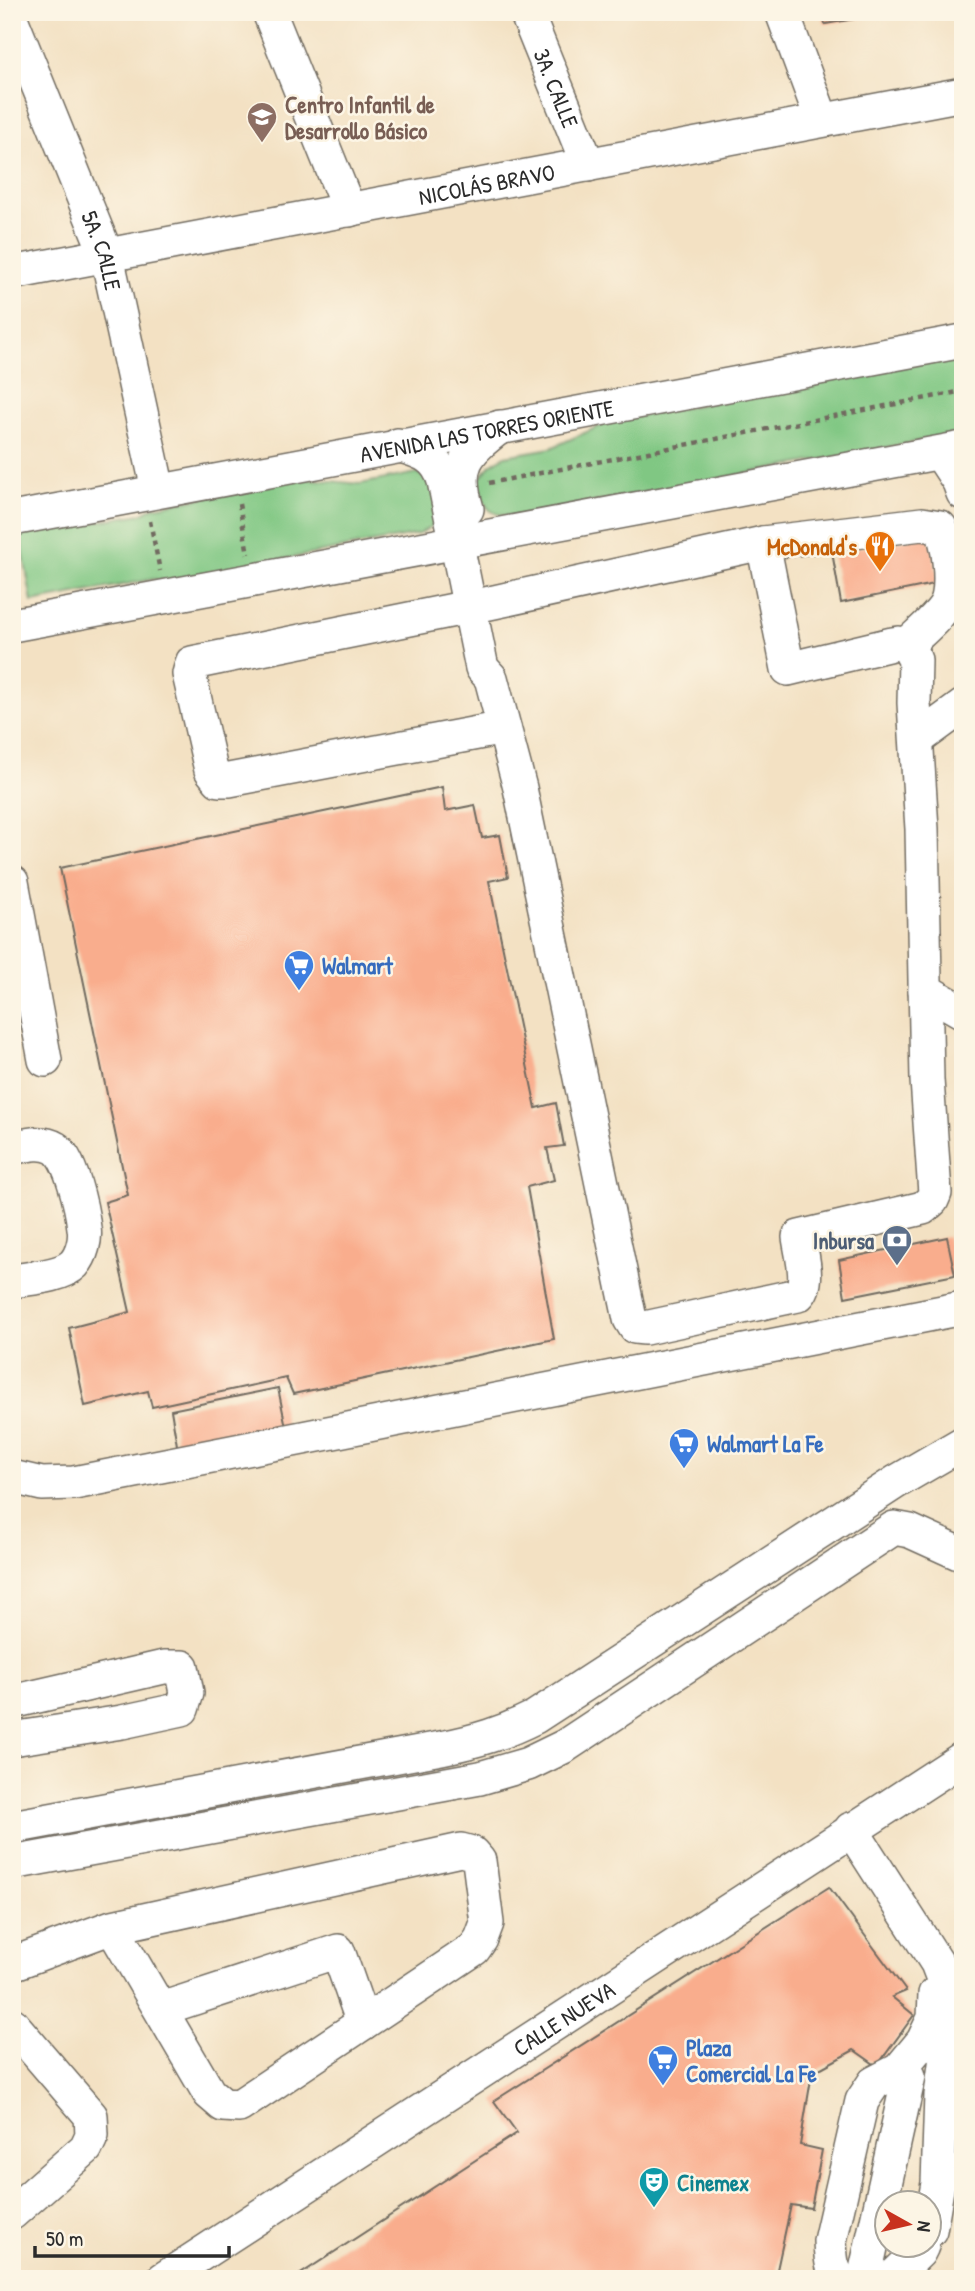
<svg xmlns="http://www.w3.org/2000/svg" width="975" height="2291" font-family="'Patrick Hand',sans-serif">
<style>
.green{fill:#80c783;stroke:#567957;stroke-width:2}
.building{fill:#f9ad8d}
.lines{fill:none;stroke-linecap:round;stroke-linejoin:round}
.minor-casing{stroke:#716b60;stroke-width:36}
.path{stroke:#716b60;stroke-width:4.5;stroke-dasharray:5 5;stroke-linecap:butt}
.minor{stroke:#fff;stroke-width:33}
.labels{text-anchor:middle;dominant-baseline:central;stroke-width:5;stroke-linejoin:round;paint-order:stroke}
.street-label{font-size:23px;fill:#2b2b2b;stroke:#fcf5e5}
.education-label{font-size:23px;font-weight:bold;fill:#785e54;stroke:#fcf5e5;text-anchor:start}
.food-label{font-size:23px;font-weight:bold;fill:#c56008;stroke:#fcf5e5;text-anchor:end}
.shop-label{font-size:23px;font-weight:bold;fill:#366cbe;stroke:#fcf5e5;text-anchor:start}
.service-label{font-size:23px;font-weight:bold;fill:#4e5e75;stroke:#fcf5e5;text-anchor:end}
.culture-label{font-size:23px;font-weight:bold;fill:#0d838f;stroke:#fcf5e5;text-anchor:start}
</style>
<rect width="100%" height="100%" fill="#fcf5e5"/>
<filter id="ink" filterUnits="userSpaceOnUse"><feTurbulence type="fractalNoise" baseFrequency=".0143" numOctaves="2"/><feDisplacementMap in="SourceGraphic" scale="14" xChannelSelector="R" yChannelSelector="G"/><feConvolveMatrix kernelMatrix="1 2 1 2 8 2 1 2 1" color-interpolation-filters="sRGB"/></filter>
<filter id="wash" filterUnits="userSpaceOnUse"><feTurbulence type="fractalNoise" baseFrequency=".00686" numOctaves="4" result="noise"/><feDisplacementMap in="SourceGraphic" scale="28" xChannelSelector="R" yChannelSelector="G"/><feGaussianBlur stdDeviation="1.57" result="paint"/><feColorMatrix in="noise" values="0 0 0 0 0 0 0 0 0 0 0 0 0 0 0 0 0 1.4 0 .05"/><feComposite in="paint" operator="in"/></filter>
<g filter="url(#wash)">
<rect width="100%" height="100%" fill="#f3e1c3"/>
<g class="green">
<path d="M963,355V433L521,516C490,517 483,511 479,480L490,465L505,456L551,448L609,422Z"/>
<polygon points="417,473 432,480 442,507 434,525 419,534 167,581 154,579 32,602 20,535 141,514 154,507 301,478 360,484"/>
</g>
<g id="blocks">
<g class="building">
<polygon points="821,12 884,12 884,14 825,24"/>
<polygon points="928,529 939,583 841,603 832,552 906,540"/>
<polygon points="442,787 445,811 475,805 482,838 500,835 508,877 489,881 536,1108 556,1103 564,1146 547,1148 554,1180 527,1187 554,1339 293,1394 286,1378 152,1407 148,1391 85,1406 69,1328 130,1312 105,1202 128,1195 60,868"/>
<polygon points="947,1237 955,1275 845,1297 839,1260"/>
<polygon points="278,1388 286,1427 178,1451 171,1410"/>
<polygon points="829,1887 906,1991 892,1997 914,2015 877,2066 854,2050 812,2073 800,2145 822,2150 811,2208 791,2205 775,2279 293,2279 517,2133 494,2101"/>
</g>
</g>
</g>
<g filter="url(#ink)">
<use href="#blocks" fill-opacity="0" stroke="#716b60" stroke-width="2"/>
<g class="lines">
<g class="minor-casing">
<g id="minor">
<polyline points="269,12 349,210"/>
<path id="s1" d="M526,12L588,165"/>
<polyline points="782,12 822,120"/>
<path id="s2" d="M12,21L107,256L158,490"/>
<path id="s3" d="M12,273L963,94"/>
<path d="M398,445C421,452 437,456 444,481L482,668L491,678L520,788L630,1319L635,1327L645,1328L798,1295C811,1283 801,1253 799,1237L923,1208L932,1200L935,1193L927,1080L922,829L914,703L915,660L907,645L899,643L892,644L788,669L763,543L485,604"/>
<polyline points="940,453 959,482 963,493"/>
<path d="M467,509C454,465 466,453 500,427"/>
<path id="s4" d="M12,519L963,341"/>
<path d="M763,543L922,524L940,527C949,541 954,588 946,604C939,617 918,634 907,645"/>
<polyline points="469,607 192,663 189,674 211,770 219,780 229,780 504,728"/>
<polyline points="12,625 963,448"/>
<polyline points="918,739 963,706"/>
<polyline points="12,882 45,1060"/>
<polyline points="925,990 963,1012"/>
<path d="M12,1148C26,1145 42,1140 55,1148C71,1157 82,1210 84,1228C86,1239 82,1255 74,1264C61,1277 30,1278 12,1281"/>
<polyline points="12,1477 42,1484 74,1483 963,1308"/>
<polyline points="12,1702 164,1667 182,1667 187,1693 182,1709 122,1722 12,1739"/>
<path d="M12,1827L441,1748C477,1741 503,1733 535,1717L896,1482L963,1443"/>
<polyline points="851,1829 937,1963 950,1997 952,2012 941,2095 938,2183 930,2230"/>
<polyline points="12,1863 480,1778 528,1764 565,1746 894,1528 910,1531 963,1555"/>
<polyline points="12,1964 112,1927 461,1850 472,1853 479,1861 487,1923 481,1939 474,1949 239,2106 223,2105 209,2093 112,1927"/>
<polyline points="161,2009 338,1951 363,2023"/>
<polyline points="12,2024 91,2116 92,2135 86,2148 12,2213"/>
<path id="s5" d="M163,2279L963,1758"/>
<path d="M840,2279C830,2268 831,2255 830,2241L862,2101L874,2083L899,2070L923,2041L934,2018L935,1994"/>
<polyline points="864,2279 909,2076"/>
<polyline points="891,2279 919,2252 922,2246"/>
</g>
</g>
<g class="path">
<polyline points="489,483 963,391"/>
<polyline points="239,504 248,554"/>
<polyline points="150,521 160,571"/>
</g>
<use href="#minor" class="minor"/>
</g>
</g>
<defs>
<g id="school-pin" transform="scale(1.575)"><path d="M0 17L-7.5 6A9.5 9.5 0 1 1 7.5 6Z" fill="#8d6e63" stroke="#fcf5e5"/><path d="M0-5L7-2L0 1L-7-2ZM-4 1L0 2.5L4 1V4Q0 6-4 4Z" fill="#fff"/></g>
<g id="restaurant-pin" transform="scale(1.575)"><path d="M0 17L-7.5 6A9.5 9.5 0 1 1 7.5 6Z" fill="#e8710a" stroke="#fcf5e5"/><path d="M-5-6h1v4h1v-4h1v4h1v-4h1v5L-1.5 .5V6h-2V.5L-5-1ZM5-6V6H3V1.5H1.5Q1.5-4 5-6Z" fill="#fff"/></g>
<g id="supermarket-pin" transform="scale(1.575)"><path d="M0 17L-7.5 6A9.5 9.5 0 1 1 7.5 6Z" fill="#3f7fe0" stroke="#fcf5e5"/><path d="M-6-5.5h2.5l.6 2H6L4.5 2H-2.5L-4.4-4H-6ZM-1.5 3.2a1.3 1.3 0 1 0 .1 0ZM3 3.2a1.3 1.3 0 1 0 .1 0Z" fill="#fff"/></g>
<g id="bank-pin" transform="scale(1.575)"><path d="M0 17L-7.5 6A9.5 9.5 0 1 1 7.5 6Z" fill="#5c6f8a" stroke="#fcf5e5"/><path d="M-6-4H6V4H-6ZM0-2.3a2.3 2.3 0 1 0 0 4.6a2.3 2.3 0 1 0 0-4.6Z" fill="#fff"/></g>
<g id="theatre-pin" transform="scale(1.575)"><path d="M0 17L-7.5 6A9.5 9.5 0 1 1 7.5 6Z" fill="#0f9aa8" stroke="#fcf5e5"/><path d="M-5-5.5Q0-4 5-5.5V0Q5 5 0 6Q-5 5-5 0ZM-3.3-2.5H-1v1.5H-3.3ZM1-2.5H3.3v1.5H1ZM-2.8 1Q0 5.5 2.8 1Z" fill="#fff"/></g>
</defs>
<g fill-rule="evenodd">
<use href="#school-pin" x="262" y="117"/>
<use href="#restaurant-pin" x="880" y="546"/>
<use href="#supermarket-pin" x="299" y="965"/>
<use href="#bank-pin" x="897" y="1240"/>
<use href="#supermarket-pin" x="684" y="1443"/>
<use href="#supermarket-pin" x="663" y="2060"/>
<use href="#theatre-pin" x="654" y="2182"/>
</g>
<g class="labels">
<g class="street-label">
<text stroke="none"><textPath href="#s1" startOffset="82">3A. CALLE</textPath></text>
<text stroke="none"><textPath href="#s3" startOffset="483">NICOLÁS BRAVO</textPath></text>
<text stroke="none"><textPath href="#s2" startOffset="247">5A. CALLE</textPath></text>
<text stroke="none"><textPath href="#s4" startOffset="483">AVENIDA LAS TORRES ORIENTE</textPath></text>
<text stroke="none"><textPath href="#s5" startOffset="478">CALLE NUEVA</textPath></text>
</g>
<g class="education-label">
<text x="285" y="104">Centro Infantil de<tspan x="285" dy="26">Desarrollo Básico</tspan></text>
</g>
<g class="food-label">
<text x="857" y="546">McDonald's</text>
</g>
<g class="shop-label">
<text x="322" y="965">Walmart</text>
<text x="707" y="1443">Walmart La Fe</text>
<text x="686" y="2047">Plaza<tspan x="686" dy="26">Comercial La Fe</tspan></text>
</g>
<g class="service-label">
<text x="874" y="1240">Inbursa</text>
</g>
<g class="culture-label">
<text x="677" y="2182">Cinemex</text>
</g>
</g>
<rect width="975" height="2291" fill="none" stroke="#fcf5e5" stroke-width="42"/>
<g transform="translate(908 2224) rotate(98)"><circle r="33" fill="#fcf5e5" stroke="#a8a49b" stroke-width="2"/>
<path d="M0-5L12 26L0 18L-12 26Z" fill="#c8321e"/>
<text y="-10" font-size="19" font-weight="bold" text-anchor="middle" fill="#2b2b2b">N</text>
</g>
<path d="M35 2246v10h194v-10" fill="none" stroke="#2b2b2b" stroke-width="3.5"/>
<text x="46" y="2246" font-size="21" fill="#2b2b2b" stroke="#fcf5e5" stroke-width="5" paint-order="stroke">50 m</text>
</svg>
